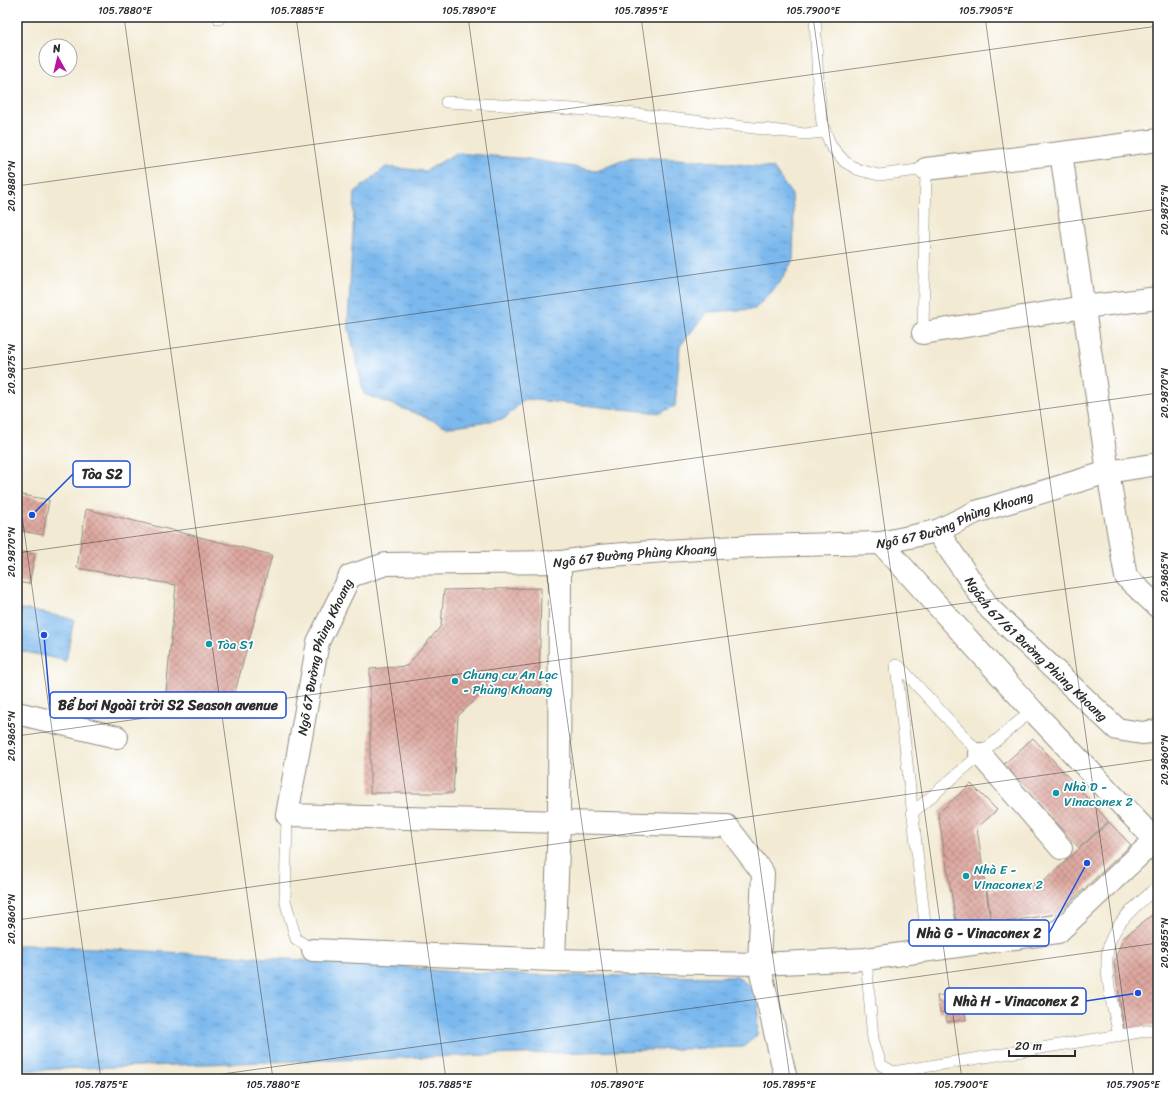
<svg xmlns="http://www.w3.org/2000/svg" width="1175" height="1096" font-family="Sriracha,sans-serif">
<style>
.water{fill:url(#water-ripples);stroke:#52728c}
.building{fill:url(#building-cross-hatch)}
.lines{fill:none;stroke-linecap:round;stroke-linejoin:round}
.lane-casing{stroke:#8e8a7f;stroke-width:12}
.street-casing{stroke:#8e8a7f;stroke-width:24}
.lane{stroke:#fff;stroke-width:11}
.street{stroke:#fff;stroke-width:22}
.ticks{fill:none;stroke:#2b2b2b;stroke-width:1;stroke-opacity:0.45}
.culture-dot{fill:#0f9aa8;stroke:#fff;stroke-width:1.5}
.labels{text-anchor:middle;dominant-baseline:central;stroke-width:3.5;stroke-linejoin:round;paint-order:stroke}
.street-label{font-size:13px;fill:#2b2b2b;stroke:#fff}
.culture-label{font-size:13px;fill:#0d838f;stroke:#fff;text-anchor:start}
.leader{fill:none;stroke:#1d4ed8;stroke-width:1.5}
.callout-dot{fill:#1d4ed8;stroke:#fff;stroke-width:1.5}
.callout{fill:#fff;stroke:#1d4ed8;stroke-width:1.5}
.callout-label{font-size:14px;text-anchor:middle;font-weight:bold;fill:#2b2b2b}
.neatline{fill:none;stroke:#2b2b2b;stroke-width:1.5}
.ticks-label{font-size:10px;text-anchor:middle;fill:#2b2b2b}
</style>
<defs>
<pattern id="water-ripples" width="26" height="14" patternUnits="userSpaceOnUse"><rect width="26" height="14" fill="#7ab8ed"/><path d="M2 4q2-2 4 0t4 0M15 11q2-2 4 0t4 0" fill="none" stroke="#6496c0"/></pattern>
<pattern id="building-cross-hatch" width="8" height="8" patternUnits="userSpaceOnUse"><rect width="8" height="8" fill="#dda79f"/><path d="M0 0l8 8M0 8l8-8" fill="none" stroke="#b38882"/></pattern>
</defs>
<rect width="100%" height="100%" fill="#fff"/>
<filter id="ink" filterUnits="userSpaceOnUse"><feTurbulence type="fractalNoise" baseFrequency=".025" numOctaves="2"/><feDisplacementMap in="SourceGraphic" scale="8" xChannelSelector="R" yChannelSelector="G"/><feConvolveMatrix kernelMatrix="1 2 1 2 8 2 1 2 1" color-interpolation-filters="sRGB"/></filter>
<filter id="wash" filterUnits="userSpaceOnUse"><feTurbulence type="fractalNoise" baseFrequency=".012" numOctaves="4" result="noise"/><feDisplacementMap in="SourceGraphic" scale="16" xChannelSelector="R" yChannelSelector="G"/><feGaussianBlur stdDeviation="0.9" result="paint"/><feColorMatrix in="noise" values="0 0 0 0 0 0 0 0 0 0 0 0 0 0 0 0 0 1.4 0 .05"/><feComposite in="paint" operator="in"/></filter>
<g filter="url(#wash)">
<rect width="100%" height="100%" fill="#f2ead3"/>
<g class="water">
<polygon points="456,153 529,159 597,171 631,157 698,160 773,168 792,195 794,225 793,260 779,284 755,309 707,312 680,346 675,406 660,413 525,399 504,419 447,427 423,416 364,394 348,324 355,192 386,167 426,171"/>
<polygon points="17,608 74,619 66,661 17,650"/>
<polygon points="17,945 37,945 130,950 389,965 441,971 530,975 739,977 759,995 757,1035 743,1047 81,1068 17,1071"/>
</g>
<g id="blocks">
<g class="building">
<polygon points="17,494 49,500 43,535 17,530"/>
<polygon points="86,509 272,555 229,714 165,704 176,585 77,568"/>
<polygon points="17,551 35,554 29,584 17,582"/>
<polygon points="541,588 539,692 480,695 458,716 453,793 370,793 370,669 407,666 441,626 444,590"/>
<polygon points="1033,738 1108,821 1079,848 1003,765"/>
<polygon points="971,784 997,810 977,828 991,924 957,928 938,813"/>
<polygon points="1109,822 1131,845 1057,914 991,924 987,891 1043,882"/>
<polygon points="1158,910 1158,1024 1124,1030 1114,962 1123,938"/>
<polygon points="962,992 966,1020 947,1022 945,1012 940,1013 937,996"/>
</g>
</g>
</g>
<g filter="url(#ink)">
<use href="#blocks" fill-opacity="0" stroke="#8e8a7f" stroke-width="1"/>
<g class="lines">
<g class="lane-casing">
<g id="lane">
<polyline points="219,17 219,19"/>
<polyline points="815,17 818,84 822,123 831,146 845,162 859,170 879,175 926,169 923,333"/>
<polyline points="446,102 610,111 805,134 824,132"/>
<polyline points="912,813 1032,710"/>
<polyline points="287,815 285,900 296,939 313,950"/>
<polyline points="928,950 896,665 900,667 980,754"/>
<polyline points="866,959 873,1039 881,1065 893,1072 1158,1029"/>
<path d="M1119,1036C1114,1009 1100,964 1111,939C1120,917 1141,902 1158,886"/>
</g>
</g>
<g class="street-casing">
<g id="street">
<polyline points="1061,153 1108,472 1126,577 1158,607"/>
<polyline points="926,169 1061,153 1158,140"/>
<polyline points="923,333 1084,307 1158,298"/>
<path id="s1" d="M937,531L990,609L1117,729L1142,733L1158,731"/>
<polyline points="881,543 1032,710 1155,840"/>
<polyline points="17,713 117,737"/>
<polyline points="980,754 1061,848"/>
<polyline points="313,950 554,960 759,964 866,959 1058,932 1155,840"/>
<polyline points="554,960 559,821 560,562"/>
<path id="s2" d="M786,1079L759,964L763,873L727,826L287,815L318,642L350,576L386,564L560,562L599,556L664,551L756,546L881,543L937,531L976,512L1108,472L1158,464"/>
</g>
</g>
<use href="#lane" class="lane"/>
<use href="#street" class="street"/>
</g>
</g>
<path class="ticks" d="M124,17L273,1079M296,17L446,1079M468,17L618,1079M641,17L790,1079M813,17L962,1079M985,17L1134,1079M1157,17L1158,23M17,186L1158,26M17,370L1158,209M17,480L101,1079M17,553L1158,393M17,736L1158,576M17,920L1158,759M187,1079L1158,943"/>
<g class="culture-dot">
<circle cx="209" cy="644" r="4"/>
<circle cx="455" cy="681" r="4"/>
<circle cx="1056" cy="793" r="4"/>
<circle cx="966" cy="876" r="4"/>
</g>
<g class="labels">
<g class="street-label">
<text stroke="none"><textPath href="#s2" startOffset="1569">Ngõ 67 Đường Phùng Khoang</textPath></text>
<text stroke="none"><textPath href="#s2" startOffset="1245">Ngõ 67 Đường Phùng Khoang</textPath></text>
<text stroke="none"><textPath href="#s1" startOffset="155">Ngách 67/61 Đường Phùng Khoang</textPath></text>
<text stroke="none"><textPath href="#s2" startOffset="872">Ngõ 67 Đường Phùng Khoang</textPath></text>
</g>
<g class="culture-label">
<text x="217" y="644">Tòa S1</text>
<text x="463" y="674">Chung cư An Lạc<tspan x="463" dy="15">- Phùng Khoang</tspan></text>
<text x="1064" y="786">Nhà D -<tspan x="1064" dy="15">Vinaconex 2</tspan></text>
<text x="974" y="869">Nhà E -<tspan x="974" dy="15">Vinaconex 2</tspan></text>
</g>
</g>
<path class="leader" d="M32 515L73 474M44 635L50 705M1087 863L1049 933M1138 993L1086 1001"/>
<g class="callout-dot">
<circle cx="32" cy="515" r="4"/>
<circle cx="44" cy="635" r="4"/>
<circle cx="1087" cy="863" r="4"/>
<circle cx="1138" cy="993" r="4"/>
</g>
<g class="callout">
<rect x="73" y="461" width="57" height="26" rx="4"/>
<rect x="50" y="692" width="236" height="26" rx="4"/>
<rect x="909" y="920" width="140" height="26" rx="4"/>
<rect x="945" y="988" width="141" height="26" rx="4"/>
</g>
<g class="callout-label">
<text x="102" y="479">Tòa S2</text>
<text x="168" y="710">Bể bơi Ngoài trời S2 Season avenue</text>
<text x="979" y="938">Nhà G - Vinaconex 2</text>
<text x="1016" y="1006">Nhà H - Vinaconex 2</text>
</g>
<rect width="1175" height="1096" fill="none" stroke="#fff" stroke-width="44"/>
<g transform="translate(58 58) rotate(352)"><circle r="19" fill="#ffffff" stroke="#aaaaaa"/>
<path d="M0-3L7 15L0 10L-7 15Z" fill="#b5179e"/>
<text y="-6" font-size="11" font-weight="bold" text-anchor="middle" fill="#2b2b2b">N</text>
</g>
<path d="M1009 1050v6h66v-6" fill="none" stroke="#2b2b2b" stroke-width="2"/>
<text x="1015" y="1050" font-size="12" fill="#2b2b2b" stroke="#ffffff" stroke-width="3" paint-order="stroke">20 m</text>
<rect x="22" y="22" width="1131" height="1052" class="neatline"/>
<g class="ticks-label">
<text x="125" y="14">105.7880°E</text>
<text x="297" y="14">105.7885°E</text>
<text x="469" y="14">105.7890°E</text>
<text x="641" y="14">105.7895°E</text>
<text x="813" y="14">105.7900°E</text>
<text x="986" y="14">105.7905°E</text>
<text transform="translate(11 186) rotate(-90)" y="4">20.9880°N</text>
<text transform="translate(1164 210) rotate(-90)" y="4">20.9875°N</text>
<text transform="translate(11 369) rotate(-90)" y="4">20.9875°N</text>
<text transform="translate(1164 393) rotate(-90)" y="4">20.9870°N</text>
<text transform="translate(11 552) rotate(-90)" y="4">20.9870°N</text>
<text transform="translate(1164 577) rotate(-90)" y="4">20.9865°N</text>
<text transform="translate(11 736) rotate(-90)" y="4">20.9865°N</text>
<text transform="translate(1164 760) rotate(-90)" y="4">20.9860°N</text>
<text transform="translate(11 919) rotate(-90)" y="4">20.9860°N</text>
<text transform="translate(1164 943) rotate(-90)" y="4">20.9855°N</text>
<text x="101" y="1088">105.7875°E</text>
<text x="273" y="1088">105.7880°E</text>
<text x="445" y="1088">105.7885°E</text>
<text x="617" y="1088">105.7890°E</text>
<text x="789" y="1088">105.7895°E</text>
<text x="961" y="1088">105.7900°E</text>
<text x="1133" y="1088">105.7905°E</text>
</g>
</svg>
